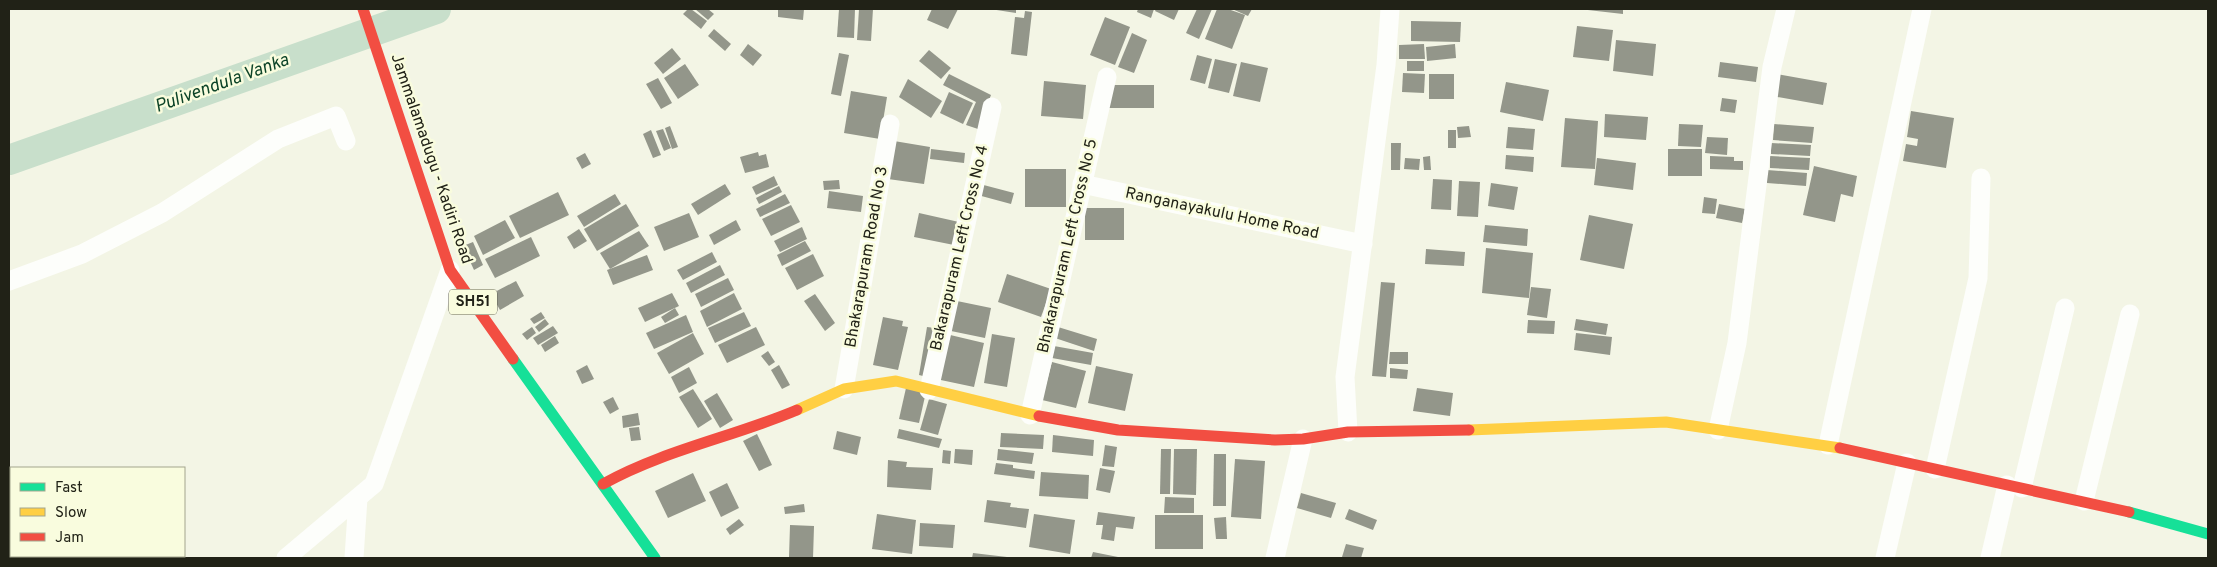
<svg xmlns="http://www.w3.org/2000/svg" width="2217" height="567" font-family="Overpass,sans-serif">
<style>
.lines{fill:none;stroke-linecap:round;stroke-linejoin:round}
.river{stroke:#c8dfcb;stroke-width:30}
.building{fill:#93968a}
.street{stroke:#fdfefb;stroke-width:19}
.fast{stroke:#16e098;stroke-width:11}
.slow{stroke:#ffcf43;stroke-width:11}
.jam{stroke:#f24e42;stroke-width:11}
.labels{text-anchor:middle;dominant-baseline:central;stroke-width:5;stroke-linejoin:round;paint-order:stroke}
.shield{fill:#f9fcde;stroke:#626353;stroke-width:1}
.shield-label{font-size:15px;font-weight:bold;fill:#212217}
.street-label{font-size:16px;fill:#212217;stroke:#f9fcde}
.water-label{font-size:18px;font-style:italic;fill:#0c4327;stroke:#f9fcde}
</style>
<rect width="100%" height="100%" fill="#f3f5e5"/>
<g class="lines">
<polyline class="river" points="9,160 436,9"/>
</g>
<g class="building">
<polygon points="688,9 691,9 707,21 701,29 683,14"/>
<polygon points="695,9 708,9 714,14 708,20"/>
<polygon points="778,9 804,9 803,20 778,17"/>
<polygon points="839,9 855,9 854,38 837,37"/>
<polygon points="859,9 873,9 871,41 857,40"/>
<polygon points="932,9 958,9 948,29 927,20"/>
<polygon points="990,9 1016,9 1016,13"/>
<polygon points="1138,9 1154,9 1151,18 1137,12"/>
<polygon points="1156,9 1179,9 1174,20 1155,11"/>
<polygon points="1197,9 1212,9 1199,39 1186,33"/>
<polygon points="1217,9 1228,9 1245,15 1232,49 1205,39"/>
<polygon points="1232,9 1252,9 1248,16"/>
<polygon points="1579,9 1623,9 1623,14"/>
<polygon points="1025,11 1032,12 1027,56 1011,54 1015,17 1024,18"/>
<polygon points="1105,17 1130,27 1115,65 1090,55"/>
<polygon points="1411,21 1461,22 1460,42 1411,41"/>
<polygon points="1577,26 1613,30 1609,61 1573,57"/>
<polygon points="714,29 731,44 725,51 708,36"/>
<polygon points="1132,33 1147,40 1134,73 1118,67"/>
<polygon points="1616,40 1656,44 1653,76 1613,71"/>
<polygon points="748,44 762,55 753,66 740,55"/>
<polygon points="1424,44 1425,59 1399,59 1399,45"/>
<polygon points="1455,44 1456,58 1427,61 1426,47"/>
<polygon points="672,48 681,59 663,74 654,63"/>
<polygon points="929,50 951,68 941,79 919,61"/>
<polygon points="839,53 849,55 841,96 831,94"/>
<polygon points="1197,55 1212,59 1205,84 1190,80"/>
<polygon points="1215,59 1237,64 1229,93 1208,88"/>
<rect x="1407" y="61" width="17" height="10"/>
<polygon points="1241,62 1268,68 1260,102 1233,96"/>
<polygon points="1720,62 1758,67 1756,82 1718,77"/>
<polygon points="685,64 699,85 678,99 664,78"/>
<polygon points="1403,73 1425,74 1424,93 1402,92"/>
<polygon points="949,74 991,95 978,129 966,125 976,102 943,85"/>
<rect x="1429" y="74" width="25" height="25"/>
<polygon points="1776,74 1827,83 1823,105 1772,96"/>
<polygon points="658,78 672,103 661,109 646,84"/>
<polygon points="908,79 942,101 931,118 899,97"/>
<polygon points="1044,81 1086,85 1083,119 1041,116"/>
<polygon points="1506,82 1549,90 1543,121 1500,112"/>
<rect x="1107" y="85" width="47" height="23"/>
<polygon points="851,91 887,97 880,139 844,133"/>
<polygon points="949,92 973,103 963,124 940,113"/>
<polygon points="1722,98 1737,100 1735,113 1720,111"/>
<polygon points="1911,111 1954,118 1946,168 1903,161 1906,144 1917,146 1918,139 1907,137"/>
<polygon points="1605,114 1648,117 1646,140 1604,137"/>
<polygon points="1565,118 1598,121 1595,169 1561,167"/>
<polygon points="1679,124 1703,125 1701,147 1678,146"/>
<polygon points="1774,124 1814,127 1812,143 1773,140"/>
<polygon points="670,126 678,147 672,149 665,128"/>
<polygon points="1469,126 1471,137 1458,138 1457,127"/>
<polygon points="1508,127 1535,129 1533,150 1506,148"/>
<polygon points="663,129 671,148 664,151 656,131"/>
<polygon points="651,130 661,155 653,158 643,134"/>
<rect x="1448" y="130" width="8" height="18"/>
<polygon points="1707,137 1728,138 1727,155 1705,153"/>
<polygon points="894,141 930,147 924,184 888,179"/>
<polygon points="1391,143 1401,143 1400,170 1391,170"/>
<polygon points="1771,143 1811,145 1810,156 1771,154"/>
<polygon points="931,149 965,153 964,163 930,159"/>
<rect x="1668" y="149" width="34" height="27"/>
<polygon points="758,152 759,156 766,154 769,167 745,173 740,157"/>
<polygon points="585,153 591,164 582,169 576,158"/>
<polygon points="1506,155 1534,157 1533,172 1505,169"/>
<polygon points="1430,156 1431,170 1424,170 1423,157"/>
<polygon points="1710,156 1734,157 1734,161 1743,161 1743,170 1710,169"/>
<polygon points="1770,156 1810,158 1809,170 1770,168"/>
<polygon points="1405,158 1420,159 1419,170 1404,169"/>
<polygon points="1597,158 1636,163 1633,190 1594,185"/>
<polygon points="1814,166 1857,176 1853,197 1841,194 1835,222 1803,215"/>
<rect x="1025" y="169" width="41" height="38"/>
<polygon points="1767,170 1807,173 1806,186 1767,183"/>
<polygon points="774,176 778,185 756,195 752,187"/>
<polygon points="1433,179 1452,180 1451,210 1431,209"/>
<polygon points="839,180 840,189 824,190 823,181"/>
<polygon points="1459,181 1480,182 1478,217 1457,216"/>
<polygon points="976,183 1014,193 1011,204 974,194"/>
<polygon points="1491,183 1518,187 1514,210 1488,206"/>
<polygon points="725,184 731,194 698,215 691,204"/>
<polygon points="779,186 782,192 759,204 756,198"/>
<polygon points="829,191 863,196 861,212 827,208"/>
<polygon points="558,192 569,215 520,238 509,216"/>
<polygon points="615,194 621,204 584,227 577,216"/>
<polygon points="785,194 790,203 760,217 756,209"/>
<polygon points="1704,197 1717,199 1715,214 1702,213"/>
<polygon points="626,204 639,226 597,251 584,229"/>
<polygon points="1719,204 1745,209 1742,223 1716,218"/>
<polygon points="791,205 800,222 771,236 762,219"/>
<rect x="1085" y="208" width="39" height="32"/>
<polygon points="689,213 699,237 664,251 654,227"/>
<polygon points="919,213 959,222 954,245 914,237"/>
<polygon points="1589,215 1633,224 1624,269 1580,260"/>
<polygon points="505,220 515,238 483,255 474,236"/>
<polygon points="736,220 741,230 714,245 709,235"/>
<polygon points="1485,225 1528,229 1527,246 1483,242"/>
<polygon points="802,227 807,239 780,252 774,241"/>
<polygon points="579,229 587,241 574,249 567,237"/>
<polygon points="639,231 649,246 610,269 600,253"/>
<polygon points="531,237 540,256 495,278 485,259"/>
<polygon points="805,241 811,251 782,266 777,255"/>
<polygon points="473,242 483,265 474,270 463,246"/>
<polygon points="1486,248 1533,253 1529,298 1482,293"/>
<polygon points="1426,249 1465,252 1464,266 1425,264"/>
<polygon points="712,252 717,262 683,280 677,270"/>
<polygon points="813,254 824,276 797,290 785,268"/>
<polygon points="647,255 653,270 613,285 607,270"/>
<polygon points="720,265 725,275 691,293 686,283"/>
<polygon points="1007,274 1051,289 1041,317 998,302"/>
<polygon points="728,278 734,290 701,307 695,294"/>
<polygon points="516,281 524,296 500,310 491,294"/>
<polygon points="1381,282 1395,283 1386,377 1372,376"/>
<polygon points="1531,287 1551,289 1547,318 1527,315"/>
<polygon points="672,293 679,306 645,322 638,308"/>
<polygon points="734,293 742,309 707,327 700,311"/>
<polygon points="815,294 835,323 825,331 804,301"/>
<polygon points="957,301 991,308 985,338 951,331"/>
<polygon points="675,308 679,315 665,323 661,317"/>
<polygon points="541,312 545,318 534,324 530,319"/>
<polygon points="744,312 751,326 715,343 708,328"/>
<polygon points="686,315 693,332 654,349 646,333"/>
<polygon points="883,317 903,321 902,326 908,327 898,370 873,365"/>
<polygon points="545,319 549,324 539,332 535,327"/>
<polygon points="1576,319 1608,324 1606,335 1574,330"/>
<polygon points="1528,320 1555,321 1554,334 1527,333"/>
<polygon points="553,326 558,333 538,345 533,338"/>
<polygon points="532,327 536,333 527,340 522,334"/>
<polygon points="756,327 765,345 727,363 718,345"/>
<polygon points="927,327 935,328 927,377 919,375"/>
<polygon points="1058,327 1097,339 1094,351 1055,338"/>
<polygon points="693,333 704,354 669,374 657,353"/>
<polygon points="1576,333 1612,337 1610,355 1574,350"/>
<polygon points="946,334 984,343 974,387 936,379"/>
<polygon points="992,334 1015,338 1007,387 984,383"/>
<polygon points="555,336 559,343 545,352 541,345"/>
<polygon points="1054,346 1093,353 1091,365 1052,358"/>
<polygon points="768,351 775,362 769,366 761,356"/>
<polygon points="1390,352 1408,352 1408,364 1389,364"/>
<polygon points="1052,362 1086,371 1076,408 1042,400"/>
<polygon points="587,365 594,379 582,384 576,371"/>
<polygon points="779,365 790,385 782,389 771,370"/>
<polygon points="1096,366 1133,374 1125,411 1088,403"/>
<polygon points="689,367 697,383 679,393 671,377"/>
<polygon points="1390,368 1408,370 1407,379 1390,378"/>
<polygon points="906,388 926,392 919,423 899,419"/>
<polygon points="1417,388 1453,393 1450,416 1413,411"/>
<polygon points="693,389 712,419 698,428 679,397"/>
<polygon points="717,393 733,420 720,428 704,401"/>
<polygon points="613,397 619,409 610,414 603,402"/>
<polygon points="929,399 947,404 938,435 920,430"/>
<polygon points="638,413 640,425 623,428 622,416"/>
<polygon points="639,427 641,440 631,441 629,428"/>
<polygon points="899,429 942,439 939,448 897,438"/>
<polygon points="837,431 861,437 857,455 833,449"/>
<polygon points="1001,433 1044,435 1043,449 1000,447"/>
<polygon points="757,434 772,465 759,471 743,441"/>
<polygon points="1053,435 1094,440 1093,456 1052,452"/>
<polygon points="1105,445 1117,447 1114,467 1102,466"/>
<polygon points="955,449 973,450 972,465 954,463"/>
<polygon points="998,449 1034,453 1032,464 997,460"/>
<polygon points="1161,449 1171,449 1170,494 1160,494"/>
<polygon points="1174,449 1197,449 1196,495 1173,494"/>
<polygon points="943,450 951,451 950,464 942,463"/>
<polygon points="1214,454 1226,454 1226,506 1213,506"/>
<polygon points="1235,459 1265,461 1261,519 1231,517"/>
<polygon points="888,460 907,462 906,467 933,468 931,490 887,487"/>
<polygon points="996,463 1013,465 1013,468 1035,471 1034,479 994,474"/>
<polygon points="1100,468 1115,471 1110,493 1096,490"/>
<polygon points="1041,472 1089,475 1088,499 1039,496"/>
<polygon points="693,473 706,501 668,518 655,491"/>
<polygon points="727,483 739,508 721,517 709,492"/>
<polygon points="1301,493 1336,503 1331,518 1297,508"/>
<polygon points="1165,497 1194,498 1194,513 1164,513"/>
<polygon points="987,500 1011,503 1010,507 1029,509 1026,528 984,522"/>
<polygon points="804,504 805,512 785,514 784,507"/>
<polygon points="1349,509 1377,520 1373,530 1345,519"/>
<polygon points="1098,512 1135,517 1133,529 1116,527 1114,541 1101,539 1103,525 1096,525"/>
<polygon points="877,514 916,520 912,554 872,549"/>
<polygon points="1034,514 1075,520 1070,554 1029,547"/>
<rect x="1155" y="515" width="48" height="34"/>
<polygon points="1226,517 1227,539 1216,539 1214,518"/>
<polygon points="739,519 744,525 730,535 726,529"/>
<polygon points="920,523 955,525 953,548 919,546"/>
<polygon points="790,525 814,526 813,558 789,558"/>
<polygon points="1346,544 1364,548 1361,558 1342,557"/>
<polygon points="1093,552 1118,557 1118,558 1091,558"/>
<polygon points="973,553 1007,557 1007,558 972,558"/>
</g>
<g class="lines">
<g class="street">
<polyline points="1082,184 1363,244"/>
<polyline points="9,281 82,254 162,213 278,139 336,116 346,141"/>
<polyline points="844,389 890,124"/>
<polyline points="929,390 992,107"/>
<polyline points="1030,415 1107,77"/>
<polyline points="1718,430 1737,343 1772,67 1786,9"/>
<polyline points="1348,432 1345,377 1386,65 1390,9"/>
<polyline points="1828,445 1922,9"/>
<polyline points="1935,469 1978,278 1981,178"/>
<polyline points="2022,488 2065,308"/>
<polyline points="2084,501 2130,314"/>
<polyline points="286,558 374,484 450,270"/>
<polyline points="354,558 358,498"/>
<polyline points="1275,558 1303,439"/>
<polyline points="1885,558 1907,463"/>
<polyline points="1990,558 2007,485"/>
</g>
<g class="fast">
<polyline points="513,359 655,558"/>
<polyline points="2129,512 2208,534"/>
</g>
<g class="slow">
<polyline points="797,410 844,389 896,381 1039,416"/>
<polyline points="1469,430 1666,422 1840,448"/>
</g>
<g class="jam">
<polyline points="363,9 450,270 513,359"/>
<polyline points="1039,416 1118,430 1275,440 1303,439 1348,432 1469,430"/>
<polyline points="1840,448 2129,512"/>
<path d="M603,484C664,450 733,437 797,410"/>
</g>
</g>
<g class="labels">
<rect class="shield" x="449" y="289.5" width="48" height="25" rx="4"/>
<g class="shield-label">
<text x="473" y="302">SH51</text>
</g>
<g class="street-label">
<text transform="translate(431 159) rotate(71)">Jammalamadugu - Kadiri Road</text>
<text transform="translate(1222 214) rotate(12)">Ranganayakulu Home Road</text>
<text transform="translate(1068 246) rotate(-77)">Bhakarapuram Left Cross No 5</text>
<text transform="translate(960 248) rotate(-77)">Bakarapuram Left Cross No 4</text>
<text transform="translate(867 257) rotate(-80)">Bhakarapuram Road No 3</text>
</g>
<g class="water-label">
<text transform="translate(222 84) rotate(-20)">Pulivendula Vanka</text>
</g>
</g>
<rect width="2217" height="567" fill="none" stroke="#212217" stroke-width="20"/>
<rect x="10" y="467" width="175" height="90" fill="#f9fcde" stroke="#a3a58e"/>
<rect x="20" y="483" width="25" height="8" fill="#16e098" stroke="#a3a58e"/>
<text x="55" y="492" font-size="15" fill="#212217">Fast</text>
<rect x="20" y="508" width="25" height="8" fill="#ffcf43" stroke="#a3a58e"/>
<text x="55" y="517" font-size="15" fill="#212217">Slow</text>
<rect x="20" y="533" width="25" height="8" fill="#f24e42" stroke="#a3a58e"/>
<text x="55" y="542" font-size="15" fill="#212217">Jam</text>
</svg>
